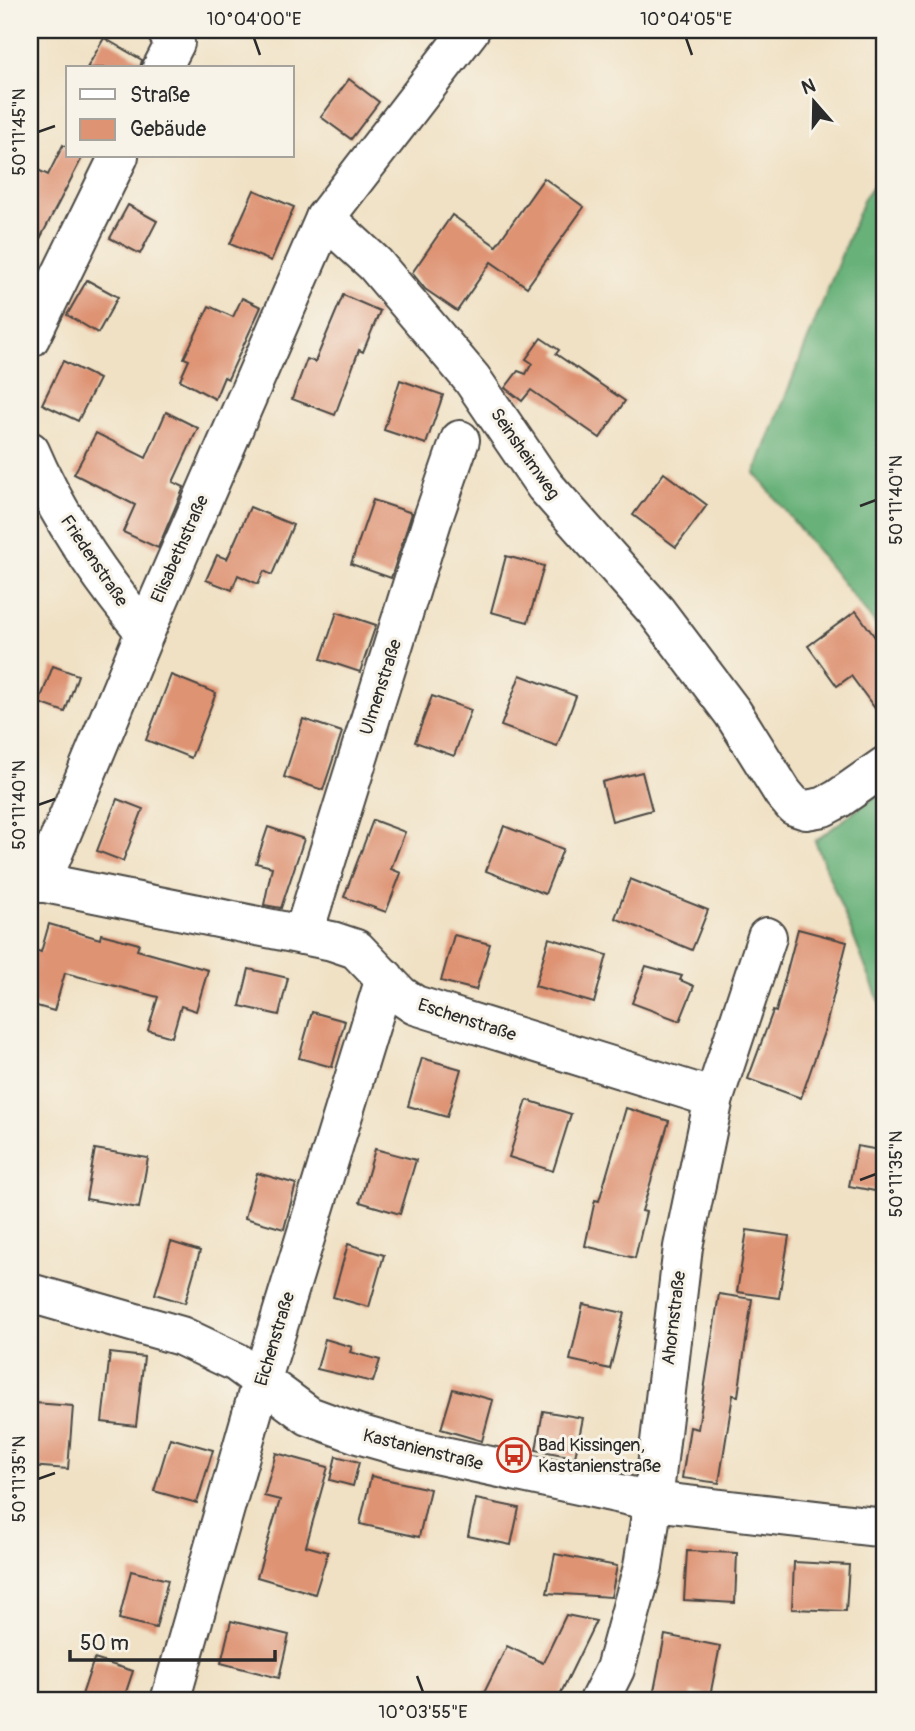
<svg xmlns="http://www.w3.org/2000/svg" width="915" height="1731" font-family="Pangolin,sans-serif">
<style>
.forest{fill:#68b179;stroke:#4a6e52;stroke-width:2}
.building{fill:#de9373}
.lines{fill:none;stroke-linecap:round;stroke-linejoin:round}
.minor-casing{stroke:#494642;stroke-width:42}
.minor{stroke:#fff;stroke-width:38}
.ticks{fill:none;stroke:#2b2b2b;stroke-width:2.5}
.labels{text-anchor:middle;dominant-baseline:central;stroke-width:6;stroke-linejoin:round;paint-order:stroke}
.street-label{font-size:18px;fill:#2b2b2b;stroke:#f7f3e8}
.poi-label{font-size:18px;fill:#2b2b2b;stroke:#f7f3e8;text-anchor:start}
.neatline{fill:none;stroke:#2b2b2b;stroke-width:2.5}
.ticks-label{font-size:18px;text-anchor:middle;fill:#2b2b2b}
</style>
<rect width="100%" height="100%" fill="#f7f3e8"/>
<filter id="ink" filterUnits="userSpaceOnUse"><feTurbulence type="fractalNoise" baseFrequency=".0143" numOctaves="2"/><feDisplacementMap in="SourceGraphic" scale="14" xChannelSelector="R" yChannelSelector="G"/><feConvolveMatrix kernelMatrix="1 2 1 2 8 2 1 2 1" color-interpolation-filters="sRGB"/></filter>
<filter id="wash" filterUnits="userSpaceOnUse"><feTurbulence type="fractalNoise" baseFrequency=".00686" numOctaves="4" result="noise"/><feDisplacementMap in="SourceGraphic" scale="28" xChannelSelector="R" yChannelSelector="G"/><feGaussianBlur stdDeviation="1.57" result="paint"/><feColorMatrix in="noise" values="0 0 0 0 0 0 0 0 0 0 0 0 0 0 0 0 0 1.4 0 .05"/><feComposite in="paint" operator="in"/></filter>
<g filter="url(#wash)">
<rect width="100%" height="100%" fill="#f0e1c4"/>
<g class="forest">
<polygon points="885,170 885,636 755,473 864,198"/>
<polygon points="885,789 885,1016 815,841"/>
</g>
<g id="blocks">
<g class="building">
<polygon points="104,38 142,60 140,68 87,68"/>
<polygon points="349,79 379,102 351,139 321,117"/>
<polygon points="63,145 68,148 68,156 83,156 30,258 30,166 48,175"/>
<polygon points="544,178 584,207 527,287 491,262 457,311 425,289 412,273 452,215 496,246"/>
<polygon points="254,190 294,207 271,261 230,244"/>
<polygon points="128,205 157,221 140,254 110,238"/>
<polygon points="87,280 118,297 98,333 67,315"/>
<polygon points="343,295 380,311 363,352 359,350 335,415 292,399 307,359 315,362"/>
<polygon points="242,298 261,307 228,379 224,377 215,399 180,380 189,360 184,358 209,306 233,317"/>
<polygon points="541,338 559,350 556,354 625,401 600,438 531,390 522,401 505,388 518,371 526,374 532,363 526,359"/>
<polygon points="63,361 99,379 78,421 42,404"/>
<polygon points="400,380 443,395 426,444 384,430"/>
<polygon points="166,412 198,428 173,482 184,487 158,548 123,532 135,505 74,474 96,433 146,458"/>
<polygon points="664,473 707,505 676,547 633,515"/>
<polygon points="373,500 412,513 391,578 351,564"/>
<polygon points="250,507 293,525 272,575 264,571 258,584 238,575 232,590 206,580 217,555 227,559"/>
<polygon points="506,556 544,566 528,622 491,612"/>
<polygon points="856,611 885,651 885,722 851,676 837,686 808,646"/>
<polygon points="337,612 376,625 360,672 321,659"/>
<polygon points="53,666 78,675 65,712 39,703"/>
<polygon points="171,675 216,693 191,758 146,740"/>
<polygon points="520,675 576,696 557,746 501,726"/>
<polygon points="432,696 471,710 454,756 415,742"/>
<polygon points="303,719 342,732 323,790 284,777"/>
<polygon points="642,772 652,810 612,821 602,782"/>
<polygon points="117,799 143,809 123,861 97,851"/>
<polygon points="373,820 405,832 391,869 401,873 386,912 344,897"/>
<polygon points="504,826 563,849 545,894 486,871"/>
<polygon points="268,827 304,839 281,908 264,905 272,867 256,863"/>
<polygon points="630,879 708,910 692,950 615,918"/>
<polygon points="49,924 100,939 101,934 139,944 137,950 208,970 196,1011 181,1006 172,1037 148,1030 158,997 65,973 54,1011 30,1004 30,949 41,952"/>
<polygon points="798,929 847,942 825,1029 801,1098 748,1079 773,1011 776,1012"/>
<polygon points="454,935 490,944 476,990 441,981"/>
<polygon points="549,938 607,955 594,1003 535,986"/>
<polygon points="646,966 682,976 680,980 694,986 680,1021 632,1003"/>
<polygon points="249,969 288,978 279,1015 240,1006"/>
<polygon points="312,1012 345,1021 332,1067 299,1058"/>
<polygon points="422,1058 461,1069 447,1117 408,1106"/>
<polygon points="527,1100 571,1114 553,1171 509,1157"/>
<polygon points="626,1108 669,1121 642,1211 646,1212 635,1258 585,1246 595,1200 599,1201"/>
<polygon points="857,1146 885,1151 885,1193 849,1186"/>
<polygon points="95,1149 148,1158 139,1208 86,1199"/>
<polygon points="375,1149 416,1160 400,1214 360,1202"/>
<polygon points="257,1173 296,1184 284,1229 245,1218"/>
<polygon points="747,1230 789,1236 779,1298 737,1292"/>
<polygon points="171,1242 200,1251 185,1303 155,1294"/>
<polygon points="348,1244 384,1255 369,1307 333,1297"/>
<polygon points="719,1294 752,1299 738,1396 733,1395 719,1483 682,1478 690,1427 698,1429"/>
<polygon points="583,1304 624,1313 610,1369 570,1360"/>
<polygon points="325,1339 352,1347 350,1352 380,1360 373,1382 317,1369"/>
<polygon points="110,1353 144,1357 136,1426 102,1422"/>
<polygon points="453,1389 493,1400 482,1441 441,1429"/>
<polygon points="34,1403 73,1406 68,1469 30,1466"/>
<polygon points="543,1411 583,1418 575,1457 536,1450"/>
<polygon points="170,1438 213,1450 197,1503 154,1491"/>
<polygon points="276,1453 328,1467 306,1546 328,1552 315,1594 257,1577 280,1500 264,1496"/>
<polygon points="336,1456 359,1462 353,1486 330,1480"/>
<polygon points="371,1476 430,1489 419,1537 360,1524"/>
<polygon points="476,1499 519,1508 511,1545 468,1536"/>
<polygon points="687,1551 737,1553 735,1603 684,1600"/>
<polygon points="555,1554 617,1566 611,1597 547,1593"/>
<polygon points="794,1562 849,1565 846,1611 792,1609"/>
<polygon points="131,1571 168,1580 156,1628 119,1619"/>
<polygon points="566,1615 596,1621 557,1701 480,1701 507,1646 543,1663"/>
<polygon points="231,1621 289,1635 279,1678 221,1663"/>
<polygon points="665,1635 720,1646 710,1696 691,1692 690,1701 652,1701"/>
<polygon points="94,1659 133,1671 123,1701 80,1701"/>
</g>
</g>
</g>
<g filter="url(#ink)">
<use href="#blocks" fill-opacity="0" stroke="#494642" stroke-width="2"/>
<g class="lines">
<g class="minor-casing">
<g id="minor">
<polyline points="162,68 175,43 166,30"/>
<polyline points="325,218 375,264 472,379 545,486 656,611 733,713 783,793 794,806 806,810 823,807 838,799 885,766"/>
<polyline points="30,338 119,156"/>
<path d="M30,451C58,517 99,576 145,632"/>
<polyline points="30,880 332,941 356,949 400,995 415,1005 714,1098"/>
<polyline points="41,883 145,632 325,218 470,30"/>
<polyline points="303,935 432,521 460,440"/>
<polyline points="30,1293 181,1336 236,1362 309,1416 358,1434 407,1448 653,1501 885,1528"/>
<polyline points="170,1701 261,1382 385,978"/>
<polyline points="599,1701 615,1669 643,1567 653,1501 683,1247 714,1098 767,937"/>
</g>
</g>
<use href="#minor" class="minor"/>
</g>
</g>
<path class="ticks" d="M254,38L260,55M686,38L692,55M38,132L55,126M860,506L876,500M38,805L55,799M860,1180L876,1174M38,1479L55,1473M417,1676L423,1692"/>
<defs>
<g id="bus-ring" transform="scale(1.75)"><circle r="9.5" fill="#f7f3e8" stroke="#c8321e" stroke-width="1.5"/><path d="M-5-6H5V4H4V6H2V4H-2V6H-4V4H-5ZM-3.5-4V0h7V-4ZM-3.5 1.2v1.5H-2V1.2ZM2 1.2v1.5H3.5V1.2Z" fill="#c8321e"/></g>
</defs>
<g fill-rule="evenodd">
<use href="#bus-ring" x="514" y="1455"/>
</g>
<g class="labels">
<g class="street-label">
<text transform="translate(525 454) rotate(55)">Seinsheimweg</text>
<text transform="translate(180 549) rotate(-66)">Elisabethstraße</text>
<text transform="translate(94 561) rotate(56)">Friedenstraße</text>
<text transform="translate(381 687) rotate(-72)">Ulmenstraße</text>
<text transform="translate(467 1020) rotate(18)">Eschenstraße</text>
<text transform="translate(674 1318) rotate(-83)">Ahornstraße</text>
<text transform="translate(275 1339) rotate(-73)">Eichenstraße</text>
<text transform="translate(423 1450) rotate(14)">Kastanienstraße</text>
</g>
<g class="poi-label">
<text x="538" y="1445">Bad Kissingen,<tspan x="538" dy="21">Kastanienstraße</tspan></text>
</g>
</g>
<rect width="915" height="1731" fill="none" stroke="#f7f3e8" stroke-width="77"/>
<rect x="66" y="66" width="228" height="91" fill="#f7f3e8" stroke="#a5a39c" stroke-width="2"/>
<rect x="80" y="89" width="35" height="10" fill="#ffffff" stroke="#a5a39c" stroke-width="2"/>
<text x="130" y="102" font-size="21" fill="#2b2b2b">Straße</text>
<rect x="80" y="119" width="35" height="21" fill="#de9373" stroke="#a5a39c" stroke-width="2"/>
<text x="130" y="136" font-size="21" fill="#2b2b2b">Gebäude</text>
<g transform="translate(814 102) rotate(340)" stroke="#f7f3e8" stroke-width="5" paint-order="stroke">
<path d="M0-5L12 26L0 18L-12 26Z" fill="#2b2b2b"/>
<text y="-10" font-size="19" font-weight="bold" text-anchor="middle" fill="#2b2b2b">N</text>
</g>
<path d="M70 1650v10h205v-10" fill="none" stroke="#2b2b2b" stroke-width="3.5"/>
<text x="80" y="1650" font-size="21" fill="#2b2b2b" stroke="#f7f3e8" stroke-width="5" paint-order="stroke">50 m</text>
<rect x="38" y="38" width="838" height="1654" class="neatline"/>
<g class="ticks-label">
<text x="254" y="25">10°04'00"E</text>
<text x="686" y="25">10°04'05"E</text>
<text transform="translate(19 132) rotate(-90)" y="6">50°11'45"N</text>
<text transform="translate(896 500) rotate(-90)" y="6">50°11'40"N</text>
<text transform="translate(19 805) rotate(-90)" y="6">50°11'40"N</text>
<text transform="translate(896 1174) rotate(-90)" y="6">50°11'35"N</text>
<text transform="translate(19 1479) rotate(-90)" y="6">50°11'35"N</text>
<text x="423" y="1718">10°03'55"E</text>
</g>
</svg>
